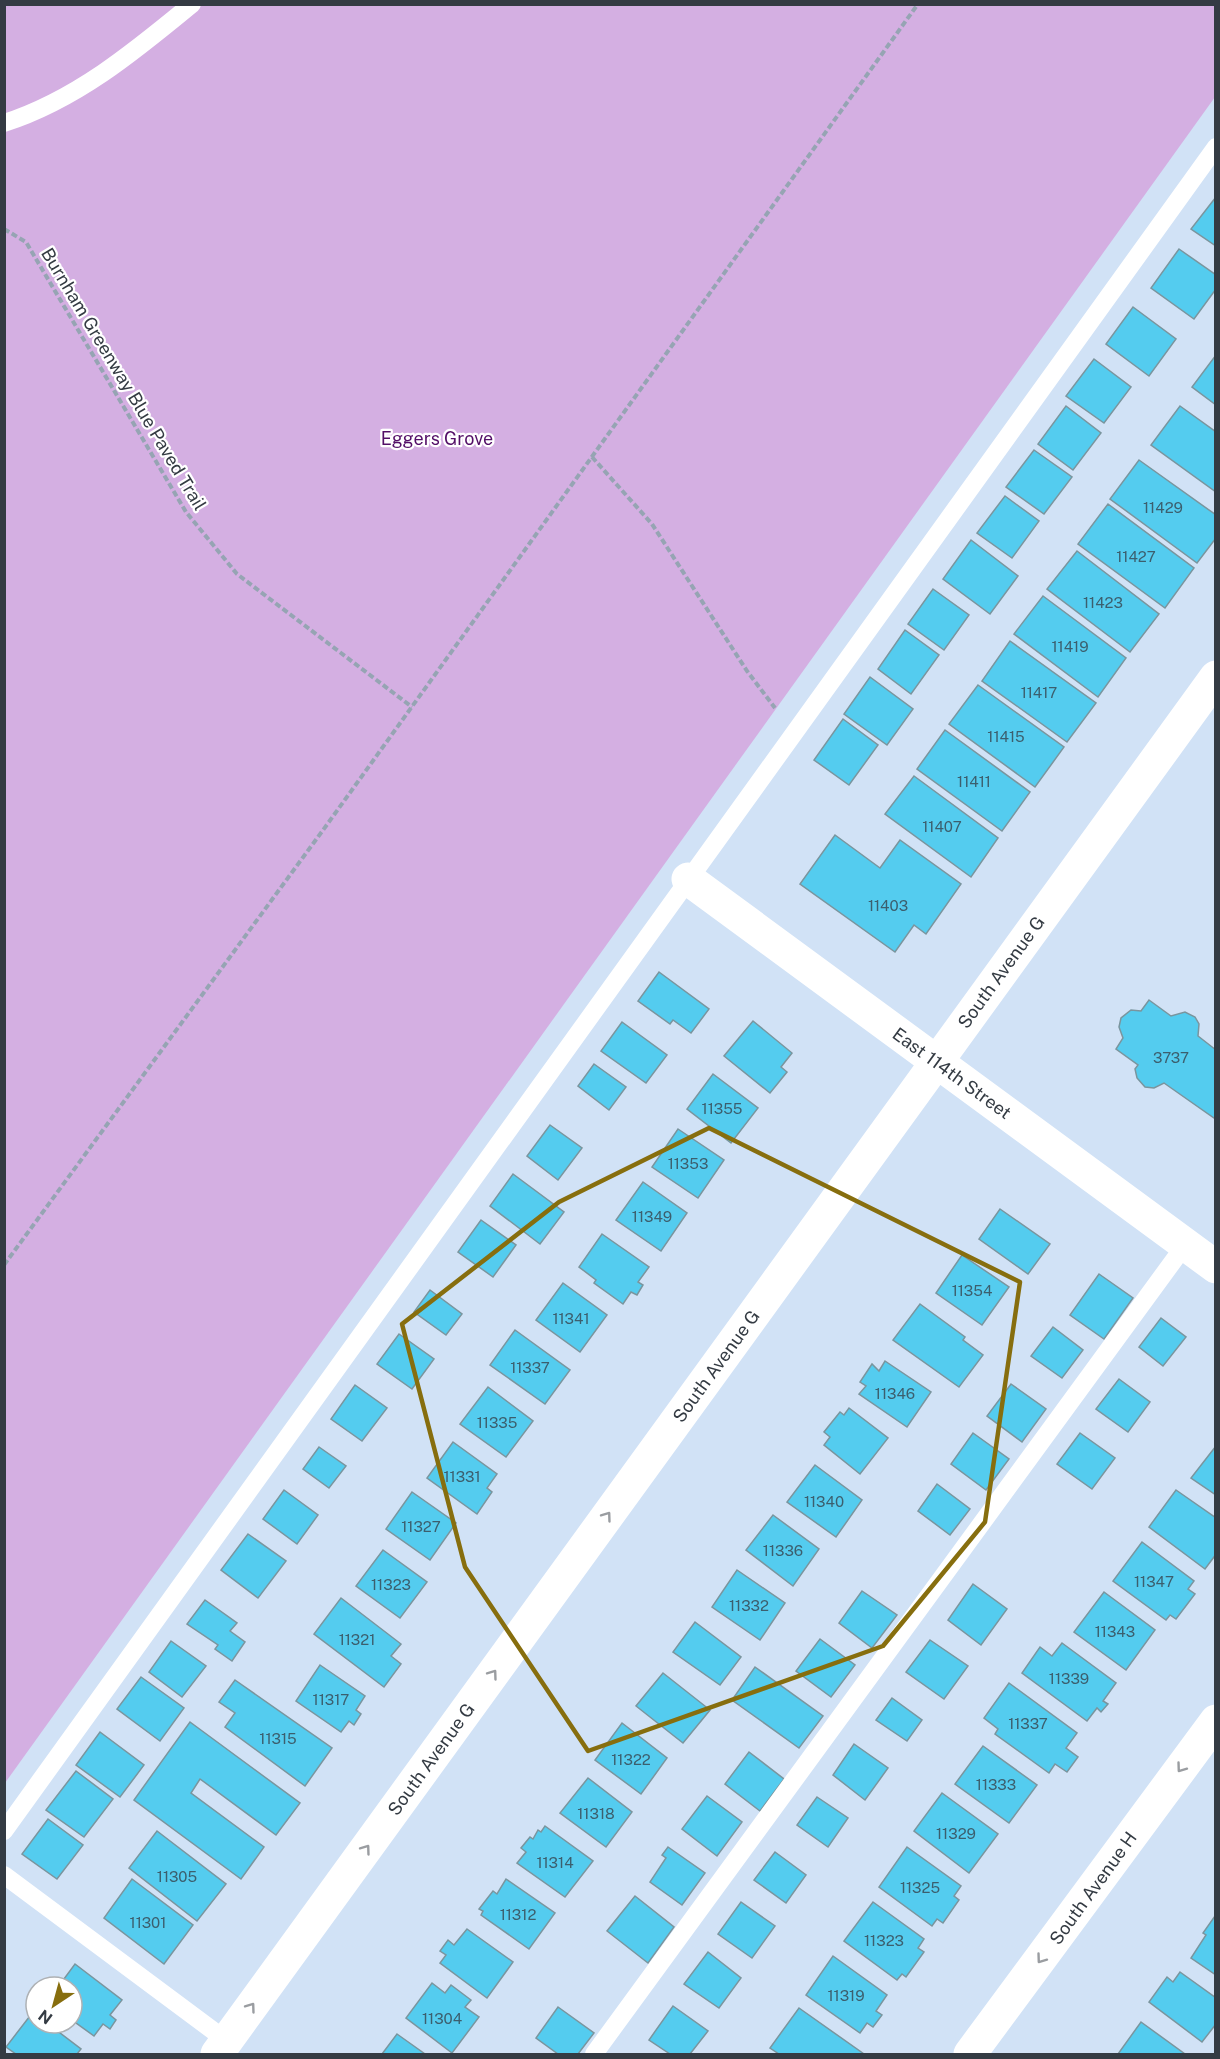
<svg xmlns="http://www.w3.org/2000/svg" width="1220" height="2059" font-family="'Public Sans',sans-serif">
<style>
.green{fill:#d4afe2}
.building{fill:#54ccef;stroke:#7a959e;stroke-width:1.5}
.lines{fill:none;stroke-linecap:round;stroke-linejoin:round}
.path{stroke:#96a4b3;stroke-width:4;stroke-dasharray:6 3;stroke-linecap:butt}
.service{stroke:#fff;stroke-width:18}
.minor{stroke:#fff;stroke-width:33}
.oneway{stroke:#9a9da1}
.marked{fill:none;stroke:#876e0e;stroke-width:4.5;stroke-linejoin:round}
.labels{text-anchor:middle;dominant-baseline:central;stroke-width:4.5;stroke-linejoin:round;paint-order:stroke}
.number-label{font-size:15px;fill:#3c5f6e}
.street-label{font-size:18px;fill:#343b43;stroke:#fff}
.park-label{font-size:18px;fill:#530f67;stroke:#fff}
</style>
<rect width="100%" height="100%" fill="#d1e2f6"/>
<polygon class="green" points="5,5 1215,5 1215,97 5,1783"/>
<g class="building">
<polygon points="1216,197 1216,246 1191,229"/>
<polygon points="1179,249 1216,275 1216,289 1194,319 1151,288"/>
<polygon points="1133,307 1176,339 1149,376 1106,344"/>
<polygon points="1216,355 1216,405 1192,387"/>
<polygon points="1094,359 1131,387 1104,423 1066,396"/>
<polygon points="1066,406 1101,433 1073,470 1038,444"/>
<polygon points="1180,406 1216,432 1216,492 1151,445"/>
<polygon points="1034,450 1072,477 1044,514 1006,487"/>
<polygon points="1139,460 1216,515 1216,538 1197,563 1110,499"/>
<polygon points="1005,496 1039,521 1012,558 977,533"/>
<polygon points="1108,504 1194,568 1165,608 1078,544"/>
<polygon points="971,540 1018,576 990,614 943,579"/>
<polygon points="1077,551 1159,614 1130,652 1047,589"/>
<polygon points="933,589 969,615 944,650 908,624"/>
<polygon points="1043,596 1126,658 1098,697 1014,634"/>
<polygon points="905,630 939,655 911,694 878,669"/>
<polygon points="1010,641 1096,703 1067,742 982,681"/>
<polygon points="870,677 913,709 887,745 844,714"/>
<polygon points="978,685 1064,747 1035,787 949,724"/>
<polygon points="843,719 878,745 849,785 814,760"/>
<polygon points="945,730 1030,792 1002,831 917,769"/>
<polygon points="914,776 998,838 971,877 885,814"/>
<polygon points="835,835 880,868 900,840 961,884 926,934 914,925 895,952 800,884"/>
<polygon points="659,972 709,1009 691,1033 673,1020 670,1024 638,1001"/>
<polygon points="1149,1000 1171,1016 1185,1012 1195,1017 1199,1024 1198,1036 1216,1050 1216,1116 1214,1118 1164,1083 1154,1088 1145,1087 1137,1078 1135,1069 1138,1065 1116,1049 1123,1038 1119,1027 1121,1018 1131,1010 1141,1011"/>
<polygon points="753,1021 792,1053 781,1067 787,1072 770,1093 724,1056"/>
<polygon points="622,1022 667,1055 646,1083 601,1051"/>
<polygon points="594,1064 626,1087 609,1110 578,1086"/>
<polygon points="713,1074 758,1108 731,1143 687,1109"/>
<polygon points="550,1125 582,1148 558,1180 527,1156"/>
<polygon points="678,1129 724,1160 698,1198 652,1167"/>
<polygon points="513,1174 564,1212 540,1244 490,1206"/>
<polygon points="643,1182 687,1213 661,1251 616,1220"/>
<polygon points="1000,1209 1050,1244 1028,1274 979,1239"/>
<polygon points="481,1220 516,1245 493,1277 458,1252"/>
<polygon points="602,1234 649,1267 638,1282 643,1285 637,1295 631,1292 623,1304 594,1283 596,1280 579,1267"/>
<polygon points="962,1255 1009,1287 982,1325 936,1293"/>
<polygon points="1099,1274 1133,1298 1104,1339 1070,1315"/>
<polygon points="563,1283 607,1315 580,1352 536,1320"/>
<polygon points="430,1290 462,1314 446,1335 414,1312"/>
<polygon points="920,1304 965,1337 963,1340 983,1355 959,1387 893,1340"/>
<polygon points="1161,1318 1186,1337 1163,1366 1139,1347"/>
<polygon points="1053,1327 1083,1350 1062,1378 1031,1356"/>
<polygon points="515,1330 570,1370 545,1404 490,1365"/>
<polygon points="399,1334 434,1359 412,1389 377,1364"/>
<polygon points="885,1361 931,1392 907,1427 859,1394 866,1386 860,1382 872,1364 879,1371"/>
<polygon points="1119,1379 1150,1402 1128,1432 1096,1409"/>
<polygon points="1011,1384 1046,1409 1022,1442 987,1416"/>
<polygon points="355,1385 387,1408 362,1441 331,1419"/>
<polygon points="488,1387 533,1421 506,1457 460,1424"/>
<polygon points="849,1408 888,1438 860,1474 824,1445 830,1437 824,1432 840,1412 844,1415"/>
<polygon points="973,1433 1009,1459 986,1490 951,1464"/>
<polygon points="1080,1433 1115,1458 1092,1489 1057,1464"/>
<polygon points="453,1442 497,1474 487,1488 492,1492 477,1514 427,1478"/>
<polygon points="1216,1446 1216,1495 1191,1478"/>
<polygon points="319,1447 346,1466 329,1488 303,1469"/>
<polygon points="815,1465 862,1500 836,1537 787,1502"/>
<polygon points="937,1484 970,1509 950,1535 918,1511"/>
<polygon points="284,1490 318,1515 297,1544 263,1519"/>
<polygon points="1176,1490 1216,1518 1216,1559 1214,1557 1205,1569 1149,1527"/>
<polygon points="412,1492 456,1523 430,1560 386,1529"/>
<polygon points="773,1515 819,1549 793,1586 746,1550"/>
<polygon points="248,1534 286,1561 258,1598 221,1570"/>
<polygon points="1142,1542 1194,1581 1188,1589 1195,1594 1176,1619 1170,1615 1166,1620 1113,1581"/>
<polygon points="383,1550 427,1582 400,1618 356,1586"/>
<polygon points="737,1570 785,1603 760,1640 712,1607"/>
<polygon points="973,1584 1007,1609 981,1645 948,1620"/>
<polygon points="862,1591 897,1615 872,1648 839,1623"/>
<polygon points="1104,1592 1155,1630 1126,1670 1074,1632"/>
<polygon points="341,1598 401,1644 391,1656 401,1664 384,1687 314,1634"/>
<polygon points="205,1600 237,1623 230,1631 245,1642 232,1661 215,1649 218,1645 187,1624"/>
<polygon points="695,1622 741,1657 720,1685 673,1652"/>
<polygon points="820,1639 855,1665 831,1697 796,1671"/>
<polygon points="930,1640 968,1666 944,1699 906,1672"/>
<polygon points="171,1641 206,1666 182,1697 149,1672"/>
<polygon points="1062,1643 1116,1683 1103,1701 1108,1704 1101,1712 1097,1708 1087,1721 1022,1673 1040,1647 1052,1656"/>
<polygon points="320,1665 365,1696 356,1710 361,1714 354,1725 349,1721 341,1732 296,1701"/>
<polygon points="755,1667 823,1716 799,1748 732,1700"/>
<polygon points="663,1673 710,1710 683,1743 636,1706"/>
<polygon points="141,1677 184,1708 160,1741 117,1709"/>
<polygon points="235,1680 332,1748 305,1786 225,1727 235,1713 219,1702"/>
<polygon points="1009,1683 1077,1733 1066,1748 1078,1757 1067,1772 1055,1764 1049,1773 995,1734 998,1729 984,1718"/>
<polygon points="892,1698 922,1720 907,1741 876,1720"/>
<polygon points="190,1722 300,1803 276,1835 200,1779 191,1793 264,1847 241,1879 134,1800"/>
<polygon points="622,1723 667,1758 641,1794 595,1760"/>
<polygon points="100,1732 144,1765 120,1797 76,1765"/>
<polygon points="854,1744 888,1768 865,1800 833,1775"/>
<polygon points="983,1746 1037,1785 1009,1823 955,1784"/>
<polygon points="749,1752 784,1779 760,1811 725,1784"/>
<polygon points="76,1771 113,1799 84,1837 46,1810"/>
<polygon points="588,1778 632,1812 606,1847 560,1813"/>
<polygon points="942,1793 998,1834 969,1873 914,1831"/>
<polygon points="707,1796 742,1822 717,1856 682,1829"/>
<polygon points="817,1797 848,1818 828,1847 797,1825"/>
<polygon points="48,1819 83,1845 57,1879 22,1854"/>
<polygon points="545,1826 593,1861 565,1897 517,1863 526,1852 521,1848 530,1837 533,1839 538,1830 541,1832"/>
<polygon points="157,1831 226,1884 197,1921 129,1868"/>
<polygon points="668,1847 705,1873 682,1905 650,1882 666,1858 662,1855"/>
<polygon points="907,1847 961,1886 954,1896 959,1900 943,1923 937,1919 932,1926 879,1887"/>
<polygon points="775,1852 806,1875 786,1903 754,1880"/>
<polygon points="132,1879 193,1925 164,1964 104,1918"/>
<polygon points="506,1879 555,1913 529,1949 481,1915 483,1911 479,1909 493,1891 497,1894"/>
<polygon points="635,1896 674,1927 648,1963 607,1931"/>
<polygon points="741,1902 775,1926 752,1958 718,1934"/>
<polygon points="873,1902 924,1939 918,1948 924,1952 906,1977 902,1974 897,1980 844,1941"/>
<polygon points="1215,1916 1216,1916 1216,1975 1191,1958 1206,1935 1203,1933"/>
<polygon points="467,1929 513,1962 487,1998 440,1963 446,1955 440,1951 448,1940 454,1945"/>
<polygon points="708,1952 741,1978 719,2008 684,1984"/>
<polygon points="833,1956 887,1995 876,2011 882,2015 873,2027 867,2023 860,2033 806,1995"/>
<polygon points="75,1964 122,2000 110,2015 116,2020 110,2029 103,2024 94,2036 72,2020 72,1987 58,1987"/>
<polygon points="1180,1972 1216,1998 1216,2024 1202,2042 1149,2002 1167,1977 1173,1982"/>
<polygon points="432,1983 445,1993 451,1985 471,2000 465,2007 479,2017 452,2053 406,2018"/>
<polygon points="673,2006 708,2031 690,2054 670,2054 649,2040"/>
<polygon points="558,2007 594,2033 578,2054 558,2054 536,2038"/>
<polygon points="799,2008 864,2054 779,2054 770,2048"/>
<polygon points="33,2012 36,2014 36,2023 47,2023 81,2049 77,2054 16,2054 6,2047"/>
<polygon points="1141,2022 1185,2054 1118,2054"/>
<polygon points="397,2034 425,2054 382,2054"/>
</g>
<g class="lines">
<g class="path">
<polyline points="4,229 26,242 186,512 237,574 412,707"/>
<polyline points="592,457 652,524 747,671 775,708"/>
<polyline points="4,1265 326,826 918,4"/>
</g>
<g class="service">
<path d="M4,123C76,100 135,51 192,4"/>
<polyline points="4,1831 1216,147"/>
<polyline points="4,1875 227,2041"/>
<polyline points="594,2054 1185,1245"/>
</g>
<g class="minor">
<polyline points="688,879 1216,1267"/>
<polyline points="217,2054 1216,677"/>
<polyline points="970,2054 1216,1721"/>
</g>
</g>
<defs><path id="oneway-chevron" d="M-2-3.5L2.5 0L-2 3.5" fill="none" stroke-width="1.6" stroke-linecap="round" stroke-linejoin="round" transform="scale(1.5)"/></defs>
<g class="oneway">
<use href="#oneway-chevron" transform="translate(607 1516) rotate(-54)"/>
<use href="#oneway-chevron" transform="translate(493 1674) rotate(-54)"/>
<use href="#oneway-chevron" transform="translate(1181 1768) rotate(126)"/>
<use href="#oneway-chevron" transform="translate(366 1849) rotate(-54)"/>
<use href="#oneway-chevron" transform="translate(1041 1959) rotate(126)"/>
<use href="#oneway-chevron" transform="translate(251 2007) rotate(-54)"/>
</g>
<path class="marked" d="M709,1128L1020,1282L985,1522L883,1646L588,1751L465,1567L402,1324L559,1202Z"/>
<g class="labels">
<g class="number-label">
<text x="1163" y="507">11429</text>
<text x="1136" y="556">11427</text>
<text x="1103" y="602">11423</text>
<text x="1070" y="646">11419</text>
<text x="1039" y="692">11417</text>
<text x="1006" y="736">11415</text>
<text x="974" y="781">11411</text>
<text x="942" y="826">11407</text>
<text x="888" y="905">11403</text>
<text x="1171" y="1057">3737</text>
<text x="722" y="1108">11355</text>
<text x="688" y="1163">11353</text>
<text x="652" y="1216">11349</text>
<text x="972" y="1290">11354</text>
<text x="571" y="1318">11341</text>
<text x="530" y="1367">11337</text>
<text x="895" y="1393">11346</text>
<text x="497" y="1422">11335</text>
<text x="462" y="1476">11331</text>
<text x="824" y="1501">11340</text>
<text x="421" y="1526">11327</text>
<text x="783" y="1550">11336</text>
<text x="1154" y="1581">11347</text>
<text x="391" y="1584">11323</text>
<text x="749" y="1605">11332</text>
<text x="1115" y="1631">11343</text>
<text x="357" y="1639">11321</text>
<text x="1069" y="1678">11339</text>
<text x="331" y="1699">11317</text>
<text x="1028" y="1723">11337</text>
<text x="278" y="1738">11315</text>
<text x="631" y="1759">11322</text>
<text x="996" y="1784">11333</text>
<text x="596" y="1813">11318</text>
<text x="956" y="1833">11329</text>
<text x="555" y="1862">11314</text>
<text x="177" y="1876">11305</text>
<text x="920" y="1887">11325</text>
<text x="518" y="1914">11312</text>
<text x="148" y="1922">11301</text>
<text x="884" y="1940">11323</text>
<text x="846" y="1995">11319</text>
<text x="442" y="2018">11304</text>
</g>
<g class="street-label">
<text transform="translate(124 379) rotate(59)">Burnham Greenway Blue Paved Trail</text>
<text transform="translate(1001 972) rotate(-54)">South Avenue G</text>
<text transform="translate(952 1073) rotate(36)">East 114th Street</text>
<text transform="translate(716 1366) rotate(-54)">South Avenue G</text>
<text transform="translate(431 1759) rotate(-54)">South Avenue G</text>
<text transform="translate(1093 1888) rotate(-54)">South Avenue H</text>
</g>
<g class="park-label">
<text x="437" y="438">Eggers Grove</text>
</g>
</g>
<rect width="1220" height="2059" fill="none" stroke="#343b43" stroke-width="12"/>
<g transform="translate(54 2005) rotate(216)"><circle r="28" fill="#ffffff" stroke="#aeb1b4" stroke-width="1.5"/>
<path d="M0-4.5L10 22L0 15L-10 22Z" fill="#876e0e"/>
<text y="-9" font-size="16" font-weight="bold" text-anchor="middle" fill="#343b43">N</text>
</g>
</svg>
